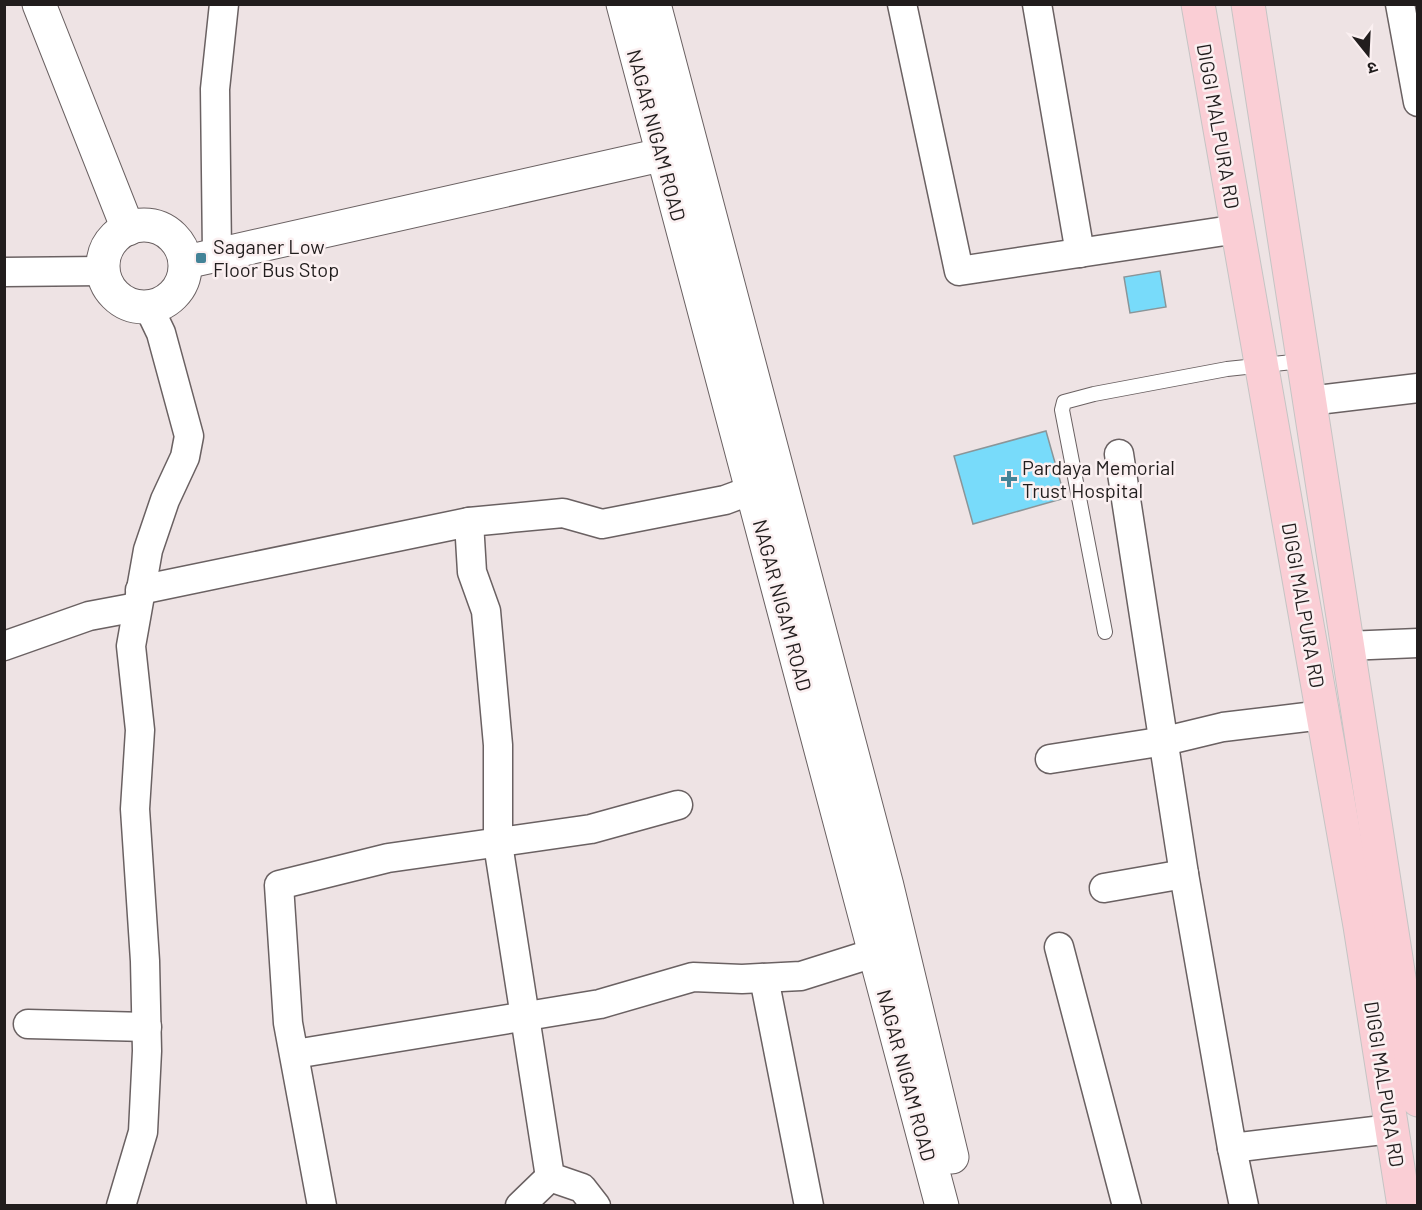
<svg xmlns="http://www.w3.org/2000/svg" width="1422" height="1210" font-family="Barlow,'Noto Sans Devanagari',sans-serif">
<style>
.building{fill:#78dbfa;stroke:#8b9598;stroke-width:1.5}
.lines{fill:none;stroke-linecap:round;stroke-linejoin:round}
.lane-casing{stroke:#6a6162;stroke-width:16}
.street-casing{stroke:#6a6162;stroke-width:31}
.secondary-casing{stroke:#6a6162;stroke-width:35}
.primary-casing{stroke:#c5c4c4;stroke-width:35}
.lane{stroke:#fff;stroke-width:14}
.street{stroke:#fff;stroke-width:28}
.secondary{stroke:#fff;stroke-width:33}
.primary{stroke:#faced5;stroke-width:33}
.poi-dot{fill:#438397;stroke:#fbf0f1;stroke-width:2}
.labels{text-anchor:middle;dominant-baseline:central;stroke-width:5;stroke-linejoin:round;paint-order:stroke}
.street-label{font-size:20px;fill:#211d1d;stroke:#fbf0f1}
.poi-label{font-size:20px;fill:#211d1d;stroke:#fbf0f1;text-anchor:start}
</style>
<rect width="100%" height="100%" fill="#eee3e4"/>
<g class="building">
<polygon points="1160,271 1166,307 1130,313 1124,277"/>
<polygon points="1046,431 1065,498 973,524 954,456"/>
</g>
<g class="lines">
<g class="lane-casing">
<polyline id="lane" points="1105,632 1062,410 1064,402 1094,394 1227,369 1302,361"/>
</g>
<g class="street-casing">
<g id="street">
<polyline points="902,4 959,271 1238,229"/>
<polyline points="1037,4 1080,253"/>
<polyline points="1400,4 1418,102"/>
<polyline points="217,254 215,89 224,4"/>
<polyline points="4,272 102,271"/>
<polyline points="1309,401 1418,388"/>
<polyline points="1119,454 1184,874 1232,1148 1391,1129"/>
<polyline points="140,590 469,522"/>
<polyline points="4,646 89,616 137,607"/>
<polyline points="1346,646 1418,643"/>
<polyline points="1050,759 1165,741 1223,727 1323,715"/>
<polyline points="1104,888 1184,874"/>
<polyline points="1059,947 1127,1206"/>
<polyline points="764,978 809,1206"/>
<polyline points="28,1024 147,1027"/>
<polyline points="295,1054 600,1004 693,977 742,979 801,976 874,953"/>
<polyline points="1232,1148 1244,1206"/>
<polyline points="121,1206 143,1132 147,1051 145,961 135,809 140,730 131,646 148,550 165,500 185,457 189,436 161,333 149,308"/>
<polyline points="322,1206 288,1023 279,885 388,858 591,829 678,805"/>
<polyline points="520,1206 550,1177"/>
<polyline points="596,1206 582,1188 550,1177 498,844 498,745 486,611 472,572 469,522 563,513 602,524 725,500 752,490"/>
</g>
</g>
<g class="secondary-casing">
<g id="secondary">
<polyline points="39,4 128,229"/>
<polyline points="623,4 942,1206"/>
<polyline points="654,4 887,886 952,1157"/>
<circle cx="144" cy="266" r="41"/>
<polyline points="186,262 683,150"/>
</g>
</g>
<g class="primary-casing">
<g id="primary">
<polyline points="1198,4 1360,926 1404,1206"/>
<polyline points="1248,4 1418,1100"/>
</g>
</g>
<use href="#lane" class="lane"/>
<use href="#street" class="street"/>
<use href="#secondary" class="secondary"/>
<use href="#primary" class="primary"/>
</g>
<g class="poi-dot">
<rect x="195" y="252" width="12" height="12" rx="3"/>
<path d="M1006 470h6v6h6v6h-6v6h-6v-6h-6v-6h6z"/>
</g>
<g class="labels">
<g class="street-label">
<text transform="translate(1219 126) rotate(80)">DIGGI MALPURA RD</text>
<text transform="translate(657 135) rotate(75)">NAGAR NIGAM ROAD</text>
<text transform="translate(783 605) rotate(75)">NAGAR NIGAM ROAD</text>
<text transform="translate(1304 605) rotate(80)">DIGGI MALPURA RD</text>
<text transform="translate(907 1075) rotate(75)">NAGAR NIGAM ROAD</text>
<text transform="translate(1385 1084) rotate(81)">DIGGI MALPURA RD</text>
</g>
<g class="poi-label">
<text x="213" y="246">Saganer Low<tspan x="213" dy="23">Floor Bus Stop</tspan></text>
<text x="1022" y="467">Pardaya Memorial<tspan x="1022" dy="23">Trust Hospital</tspan></text>
</g>
</g>
<rect width="1422" height="1210" fill="none" stroke="#211d1d" stroke-width="12"/>
<g transform="translate(1368 54) rotate(162)" stroke="#fbf0f1" stroke-width="4.5" paint-order="stroke">
<path d="M0-4.5L10 22L0 15L-10 22Z" fill="#211d1d"/>
<text y="-9" font-size="16" font-weight="bold" text-anchor="middle" fill="#211d1d">उ</text>
</g>
</svg>
